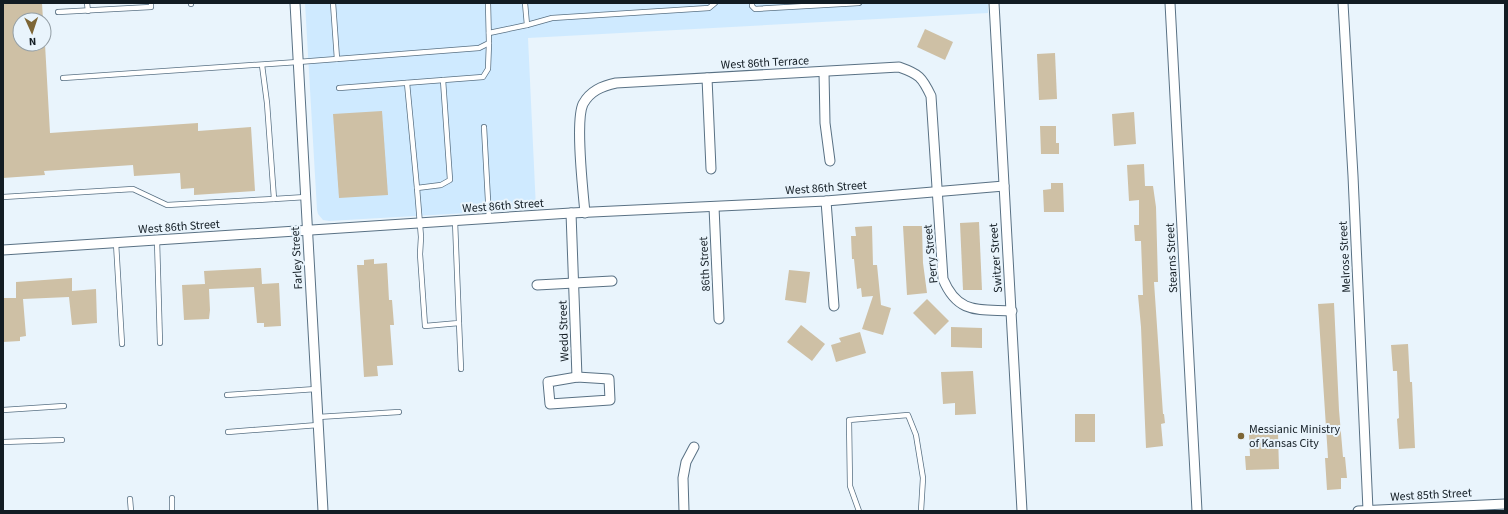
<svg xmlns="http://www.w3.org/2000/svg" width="1508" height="514" font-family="'Source Sans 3',sans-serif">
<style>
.built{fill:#cfeaff}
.building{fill:#cec0a5}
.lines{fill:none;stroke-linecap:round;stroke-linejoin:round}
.lane-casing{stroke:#597184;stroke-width:6}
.street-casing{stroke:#597184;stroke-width:11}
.lane{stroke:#fff;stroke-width:4.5}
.street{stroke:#fff;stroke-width:9}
.poi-dot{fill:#7d6636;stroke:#e9f4fc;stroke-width:1.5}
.labels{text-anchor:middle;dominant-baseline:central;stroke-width:4;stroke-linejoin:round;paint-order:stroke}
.street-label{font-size:12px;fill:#121c23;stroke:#e9f4fc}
.poi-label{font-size:12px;fill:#121c23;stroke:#e9f4fc;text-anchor:start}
</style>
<rect width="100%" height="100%" fill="#e9f4fc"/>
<polygon class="built" points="305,3 988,3 988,13 528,38 536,209 329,221 323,220 318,214 317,210"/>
<g class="building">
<polygon points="3,3 42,3 43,20 20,20 20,44 45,44 50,133 198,123 198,131 251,127 255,191 194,195 194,188 181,189 180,173 134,176 133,165 44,171 45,175 3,178"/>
<polygon points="925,29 953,42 945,60 917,47"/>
<polygon points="1055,53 1057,99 1039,100 1037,54"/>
<polygon points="382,111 388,195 339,198 333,114"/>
<polygon points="1134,112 1136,144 1114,146 1112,114"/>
<polygon points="1040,126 1056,126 1056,143 1059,143 1059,154 1041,154"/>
<polygon points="1144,164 1145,186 1153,186 1156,207 1158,282 1154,282 1163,414 1164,414 1165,423 1161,424 1163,446 1146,448 1141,327 1138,295 1143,295 1141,241 1135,241 1134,225 1139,225 1139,200 1129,201 1127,165"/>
<polygon points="1051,183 1063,183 1064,212 1044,212 1043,190 1051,189"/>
<polygon points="979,222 982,290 963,290 960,223"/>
<polygon points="872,226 873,265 877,265 881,305 891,308 883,335 862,329 873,296 862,297 861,288 857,289 854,259 852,259 851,236 856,236 855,227"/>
<polygon points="903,226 922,226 923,263 927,293 907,295"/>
<polygon points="374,259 374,264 387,263 389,300 392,300 394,325 390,325 393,365 377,366 378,376 364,377 357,265 364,265 364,260"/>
<polygon points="261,268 262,284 279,283 281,326 264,327 264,323 257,323 254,287 209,289 210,310 209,319 184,320 182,285 205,284 204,271"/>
<polygon points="789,270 810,272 806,303 785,300"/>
<polygon points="72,278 72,291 96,289 97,323 72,325 69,297 23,299 26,336 20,337 20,341 3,342 3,298 16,298 16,282"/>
<polygon points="927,299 949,321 935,335 913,313"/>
<polygon points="1334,303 1339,410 1343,457 1345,457 1347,478 1341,478 1341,489 1327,490 1325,458 1328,458 1318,304"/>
<polygon points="801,325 825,344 812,361 787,342"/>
<polygon points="951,327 982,328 982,348 951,347"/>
<polygon points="860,332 866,353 836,362 831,345 841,342 839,338"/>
<polygon points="1408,344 1410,382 1412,382 1415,448 1399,449 1397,419 1399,418 1397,371 1393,371 1391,345"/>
<polygon points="973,371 976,414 955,415 955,403 943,404 941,372"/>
<rect x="1075" y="414" width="20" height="28"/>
<polygon points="1278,433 1279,469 1246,470 1245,456 1250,456 1249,434"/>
</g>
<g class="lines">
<g class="lane-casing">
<g id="lane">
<polyline points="87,3 88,11"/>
<polyline points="191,3 191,4"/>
<polyline points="333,3 337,59"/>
<polyline points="752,3 752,6 755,9 859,3"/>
<polyline points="58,12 151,7 151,3"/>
<polyline points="527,25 552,18 709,8 715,3"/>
<polyline points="489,33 527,25 525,3"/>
<polyline points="262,65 267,103 274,199 306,197"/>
<polyline points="63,78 298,62 479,48 489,43 488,3"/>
<polyline points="443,80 450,180 441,185 417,188 421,237 420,254 425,326 459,323 455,221"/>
<polyline points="407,83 417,188"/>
<polyline points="339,88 483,77 488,69 489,43"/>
<polyline points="484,127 489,219"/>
<polyline points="3,197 133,189 167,205 274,199"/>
<polyline points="157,240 160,343"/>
<polyline points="116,243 122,344"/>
<polyline points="459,323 461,369"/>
<polyline points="227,395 316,389"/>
<polyline points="3,410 64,406"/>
<polyline points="318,417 399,412"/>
<polyline points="228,432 318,425"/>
<polyline points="3,442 62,440"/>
<polyline points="172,498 172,511"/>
<polyline points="130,499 131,511"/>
<polyline points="859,511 850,486 849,420 908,415 916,435 923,478 921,511"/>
</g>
</g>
<g class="street-casing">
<g id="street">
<polyline points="295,3 323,511"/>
<polyline points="994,3 1022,511"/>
<polyline points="1170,3 1197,511"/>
<polyline points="1343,3 1353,176 1368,510"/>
<polyline points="824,72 825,123 830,161"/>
<polyline points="707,78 711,169"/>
<polyline points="826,201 834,306"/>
<polyline points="714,207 719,319"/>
<polyline points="571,213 577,377"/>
<path d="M585,213C583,191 575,121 583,104C590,91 602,86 616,83L899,67C919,74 922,77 931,96L943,279C958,315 979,309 1012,311"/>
<polyline points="3,250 571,213 826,201 1004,186"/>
<polyline points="537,285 612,281"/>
<polygon points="577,377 609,379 610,400 550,404 548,382"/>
<polyline points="684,511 683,478 686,462 694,447"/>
<polyline points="1358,511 1505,504"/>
</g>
</g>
<use href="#lane" class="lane"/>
<use href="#street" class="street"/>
</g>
<circle class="poi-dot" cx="1241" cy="436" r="4"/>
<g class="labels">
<g class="street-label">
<text transform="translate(765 63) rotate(-3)">West 86th Terrace</text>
<text transform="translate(826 188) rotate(-4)">West 86th Street</text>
<text transform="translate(503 206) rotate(-4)">West 86th Street</text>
<text transform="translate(179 227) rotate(-4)">West 86th Street</text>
<text transform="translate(931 254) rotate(-96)">Perry Street</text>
<text transform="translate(1345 257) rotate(-93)">Melrose Street</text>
<text transform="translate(297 258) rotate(-93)">Farley Street</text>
<text transform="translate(996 258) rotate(-94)">Switzer Street</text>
<text transform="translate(1172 258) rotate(-93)">Stearns Street</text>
<text transform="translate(705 264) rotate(-93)">86th Street</text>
<text transform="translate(564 331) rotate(-92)">Wedd Street</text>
<text transform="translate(1431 495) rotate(-3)">West 85th Street</text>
</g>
<g class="poi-label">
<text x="1249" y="429">Messianic Ministry<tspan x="1249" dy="14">of Kansas City</tspan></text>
</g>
</g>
<rect width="1508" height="514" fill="none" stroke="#121c23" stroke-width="8"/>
<g transform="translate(32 32) rotate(177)"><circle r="19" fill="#e9f4fc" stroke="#939ea5"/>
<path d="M0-3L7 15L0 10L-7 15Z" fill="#7d6636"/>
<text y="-6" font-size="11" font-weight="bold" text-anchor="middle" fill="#121c23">N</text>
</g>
</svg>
